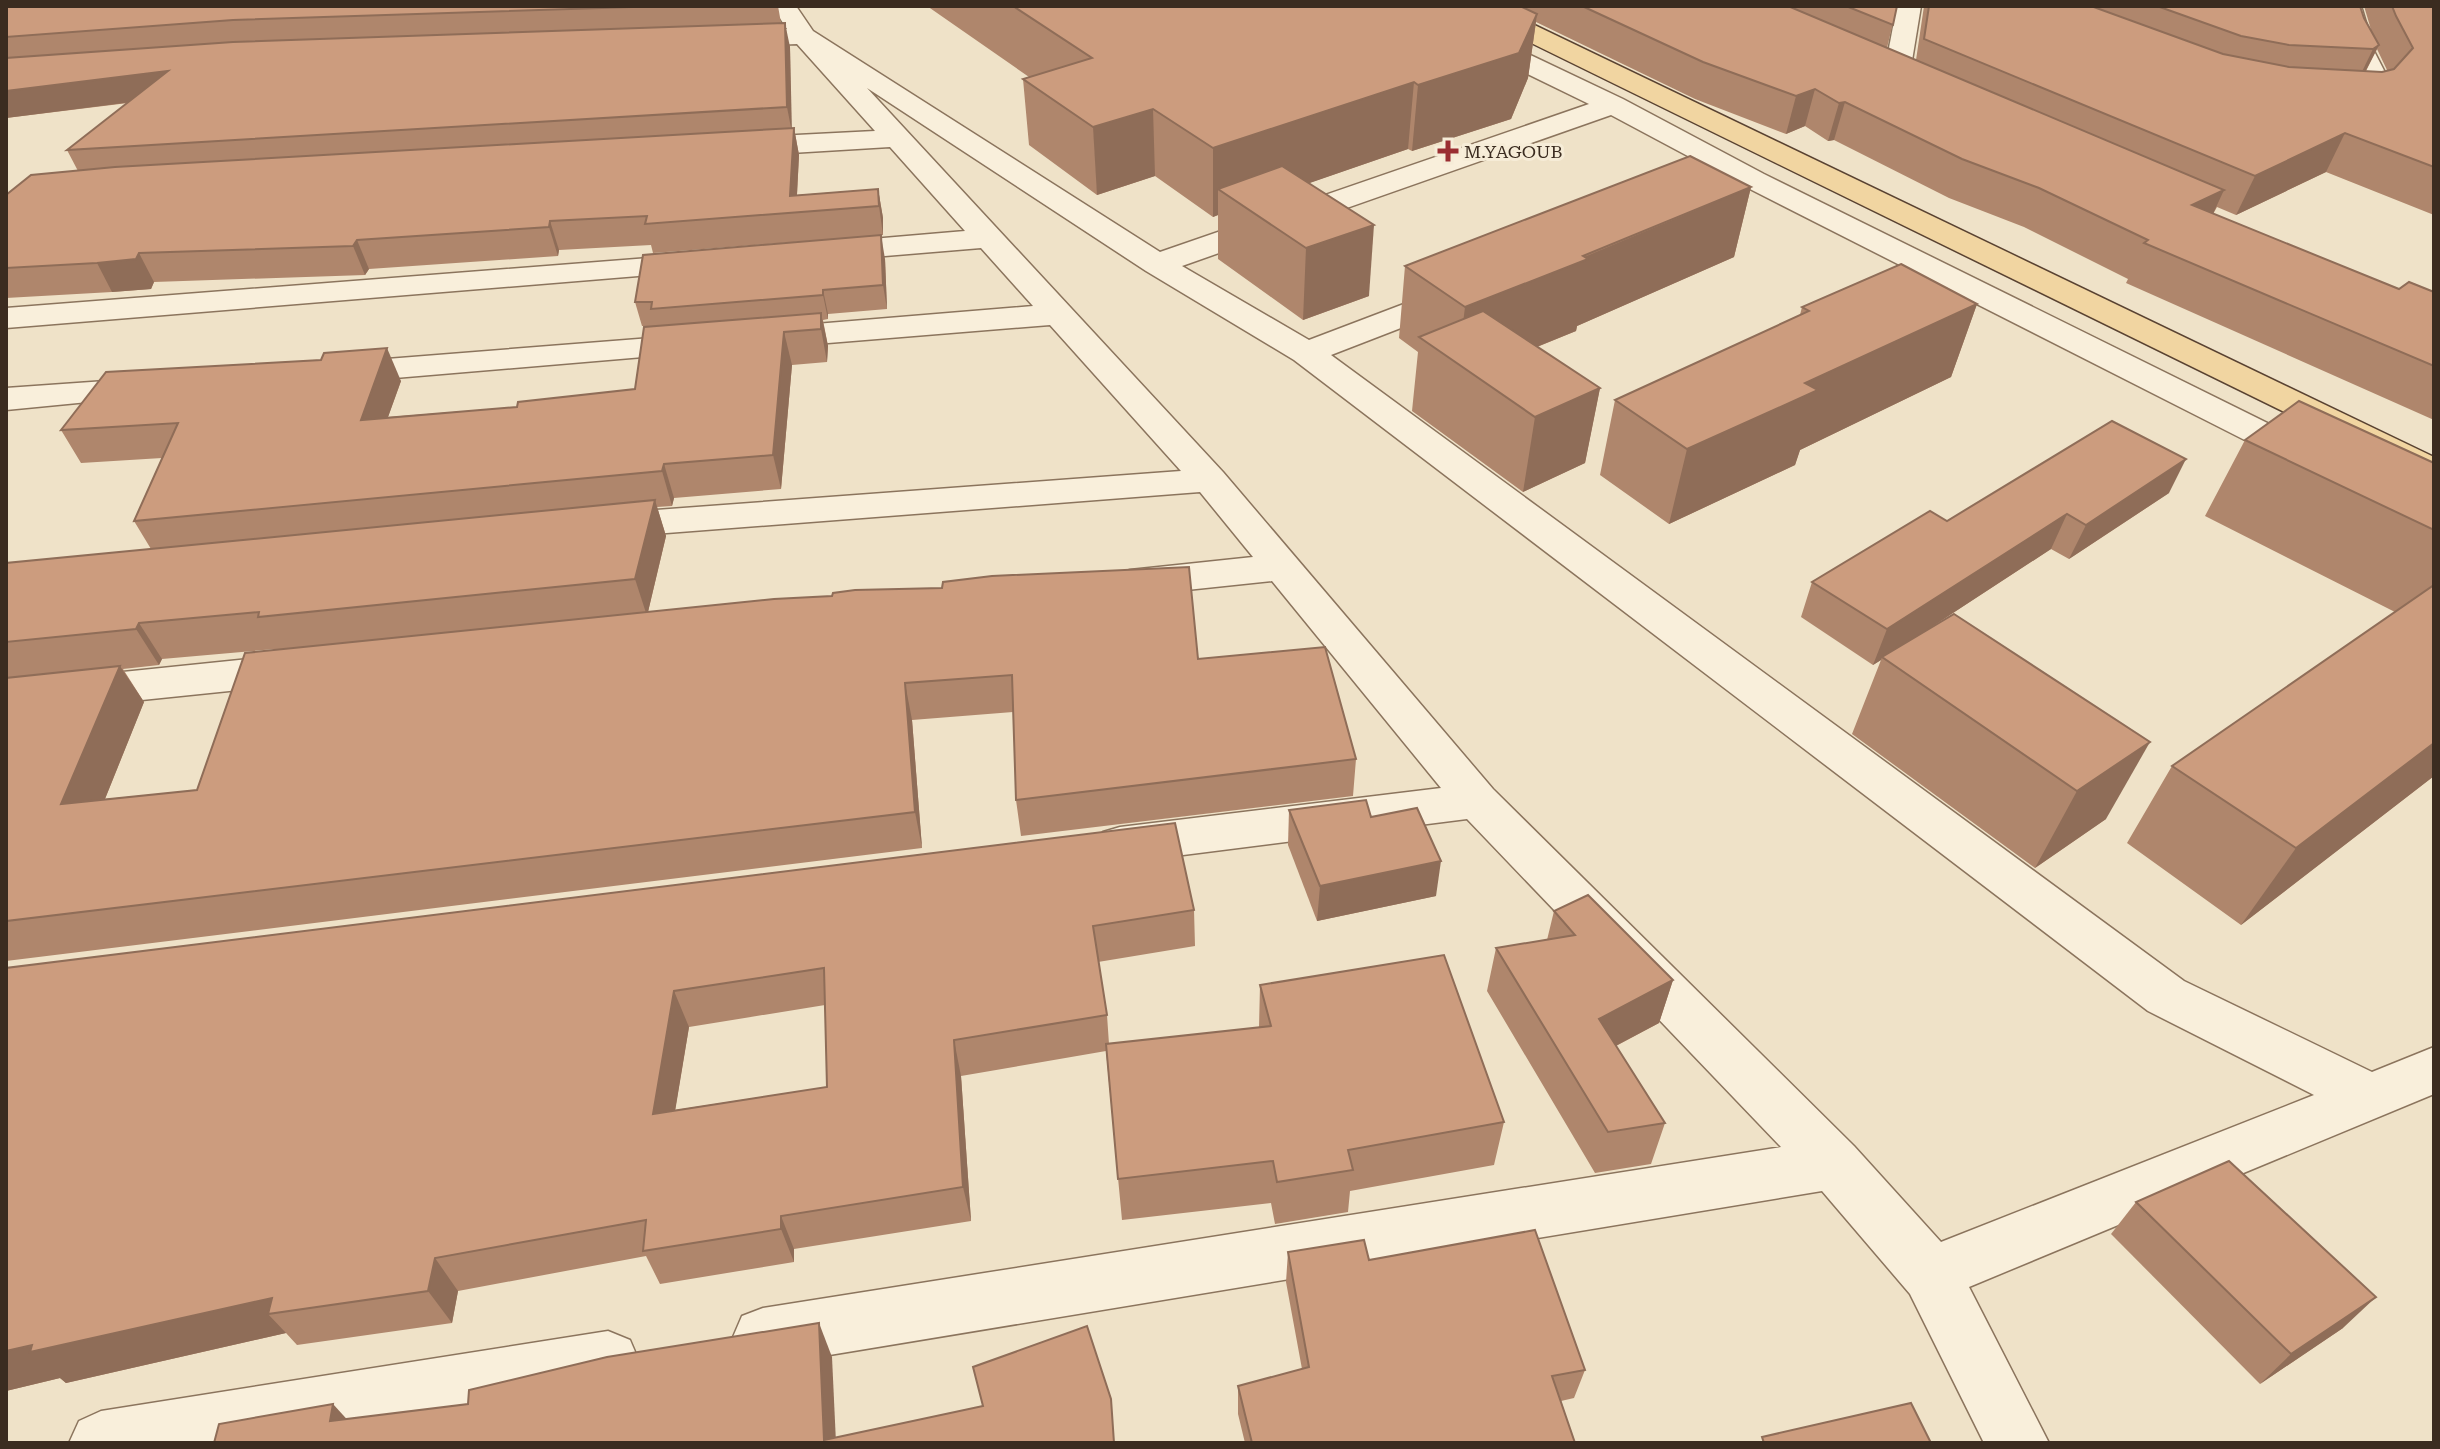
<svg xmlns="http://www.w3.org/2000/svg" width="2440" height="1449" font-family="'Roboto Serif',serif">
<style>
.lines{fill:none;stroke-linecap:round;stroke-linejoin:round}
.street-casing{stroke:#8b745d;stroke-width:3}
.primary-casing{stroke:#594231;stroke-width:3}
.street{fill:#f9efdb;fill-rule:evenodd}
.primary{fill:#f1d5a1;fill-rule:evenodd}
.wall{fill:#af866c;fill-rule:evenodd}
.shaded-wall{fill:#8f6d58}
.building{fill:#cc9c7e;stroke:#8f6d58;stroke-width:2;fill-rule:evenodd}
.poi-dot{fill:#9a2d31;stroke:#f6ecd7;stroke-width:3}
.labels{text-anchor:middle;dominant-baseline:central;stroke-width:6;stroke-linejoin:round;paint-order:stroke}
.far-poi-label{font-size:18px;fill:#3b2c20;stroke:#f6ecd7;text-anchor:start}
</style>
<rect width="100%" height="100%" fill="#efe2c8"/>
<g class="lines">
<g class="street-casing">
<g id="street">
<path d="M772,6H796L813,31L1160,252L1589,104L1398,11L1395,6H1427L1623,99L1764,174L2322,450L2327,458L2322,466L2309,469L2296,466L1744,186L1611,115L1182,266L1309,340L1446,288L1457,285L1468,288L1473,295L1468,302L1331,355L2184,981L2372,1072L2434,1047V1094L1969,1287L2049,1443H1984L1910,1294L1822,1191L763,1366L742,1358L733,1337L742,1316L763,1308L1781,1147L1467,819L1120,863L1103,858L1096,845L1103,832L1120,827L1441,788L1272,581L1130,596L1116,592L1110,583L1116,574L1130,570L1253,557L1200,492L602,538L588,535L583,526L588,517L602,514L1181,471L1050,325L767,348L755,345L750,338L755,331L767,328L1033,306L981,248L825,261L814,259L809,252L814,245L825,243L965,231L890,147L739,156L729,153L725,147L729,141L739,138L875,131L797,44L728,47L719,44L715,39L719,34L728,31L787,29ZM867,88L1146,271L1294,360L2148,1011L2314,1095L1941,1242L1854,1146L1493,789L1223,472Z"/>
<polygon points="1897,6 1921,6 1909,79 1905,85 1887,85 1883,79"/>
<polygon points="2337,6 2361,6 2375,53 2391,84 2373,104 2328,104 2324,98 2328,92 2356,90 2364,83 2349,53"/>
<polygon points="700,254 711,256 716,263 711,270 6,328 6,308"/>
<polygon points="702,334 714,337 719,344 714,351 336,383 324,380 319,373 324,366 336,363"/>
<polygon points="148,378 160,381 165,388 160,395 6,410 6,388"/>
<polygon points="298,654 313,659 319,669 313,679 298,684 6,714 6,684"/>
<polygon points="608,1331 630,1340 639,1361 630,1382 608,1391 293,1443 69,1443 79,1421 101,1411"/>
</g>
</g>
<g class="primary-casing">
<polygon id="primary" points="1463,6 1495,6 2434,457 2434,482 2421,479 1466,11"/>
</g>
<use href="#street" class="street"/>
<use href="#primary" class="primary"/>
</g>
<g class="wall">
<polygon points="6,6 778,6 781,23 790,47 791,128 794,128 799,155 797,195 878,189 883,218 883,235 653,253 651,245 559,250 558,256 369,269 365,275 154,282 151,289 112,292 6,298 6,195 78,171 67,150 128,103 6,118"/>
<path d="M927,6H1897L1887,48L1916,60L1924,6H2360L2364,18L2372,33L2364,6H2434V215L2326,172L2236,215L2217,207L2213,214L2399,289L2434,292V420L2126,283L2128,279L2024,227L1949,198L1834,140L1828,141L1805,126L1786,134L1695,99L1536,22L1528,78L1511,119L1412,151L1408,149L1309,183L1369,296L1303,320L1218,259V215L1213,217L1155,176L1097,195L1029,145L1023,79L1029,77ZM2377,49L2387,70L2382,72L2366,71Z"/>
<polygon points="1751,187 1734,257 1577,326 1576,331 1537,347 1600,388 1585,463 1523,492 1412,411 1418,352 1399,338 1405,266"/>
<path d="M885,259L887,309L828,314V319L823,320L828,346L827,362L792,365L781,489L674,498L672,506L657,507L666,536L648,612L1198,659L1356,759L1353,796L1021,836L1016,800L1013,712L912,720L922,848L6,961V563L151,549L134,521L162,458L81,463L61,430L321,360L401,381L388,417L517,407L635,389L656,326H642L635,302ZM275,649L276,650L197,790L105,799L144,702L123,669L159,665L162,659Z"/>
<polygon points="1977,304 1951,377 1800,450 1795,465 1669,524 1600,475 1615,400 1800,315 1802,307"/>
<polygon points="2245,440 2434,463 2434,776 2241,925 2127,843 2172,766 2395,612 2205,516"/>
<polygon points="2169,493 2069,559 2051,549 1930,628 2106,819 2035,868 1852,734 1881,660 1873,665 1801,617 1812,582 1947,521"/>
<polygon points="1289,810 1371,817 1436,896 1317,921 1288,845"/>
<path d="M1194,910L1195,946L1098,962L1107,1015L1109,1044L1259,1028L1260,985L1504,1122L1494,1165L1350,1191L1348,1212L1275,1224L1271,1203L1122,1220L1106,1051L961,1076L971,1221L794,1249V1262L660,1284L646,1256L458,1291L452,1323L297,1345L286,1333L66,1383L60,1378L6,1391V968ZM825,1005L827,1087L675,1110L689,1027Z"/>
<polygon points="1554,911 1673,980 1659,1023 1616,1046 1665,1123 1651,1164 1595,1173 1487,991 1496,948 1547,940"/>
<polygon points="2136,1202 2343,1328 2260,1384 2111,1234"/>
<polygon points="1288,1252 1369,1260 1585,1370 1574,1398 1561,1401 1575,1443 1245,1443 1238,1414 1238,1386 1302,1369 1286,1282"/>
</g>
<g class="shaded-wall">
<polygon points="1537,14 1528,78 1511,119 1412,151 1418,85"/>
<polygon points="785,23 790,47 792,133 787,107"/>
<polygon points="2379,45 2360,82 2355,86 2373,49"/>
<polygon points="168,71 179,96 6,118 6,91"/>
<polygon points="1414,82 1408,149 1243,206 1218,189 1218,215 1213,217 1213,148"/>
<polygon points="1815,89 1805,126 1786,134 1796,96"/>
<polygon points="1845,102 1834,140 1828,141 1839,103"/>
<polygon points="1153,109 1155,176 1097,195 1093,127"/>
<polygon points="794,128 799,155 796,212 790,196"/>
<polygon points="2345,133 2326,172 2236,215 2255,176"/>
<polygon points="1751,187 1734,257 1577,326 1576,331 1472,373 1458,364 1465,307"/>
<polygon points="878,189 883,218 883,235 879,206"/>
<polygon points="2224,190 2206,229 2192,205"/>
<polygon points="550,221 559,250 558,256 549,227"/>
<polygon points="1374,225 1369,296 1303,320 1306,248"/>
<polygon points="881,235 885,259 887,309 883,285"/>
<polygon points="357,240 369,269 365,275 353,246"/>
<polygon points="139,253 154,282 151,289 112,292 97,263"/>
<polygon points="823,290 828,314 828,319 823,295"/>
<polygon points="1977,304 1951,377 1800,450 1795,465 1669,524 1687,449 1805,383"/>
<polygon points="821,313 828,346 827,362 821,329"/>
<polygon points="784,332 792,365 781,489 773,455"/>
<polygon points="387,348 401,381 375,453 361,420"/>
<polygon points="1600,388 1585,463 1523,492 1535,417"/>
<polygon points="2186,459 2169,493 2069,559 2086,525"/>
<polygon points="664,464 674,498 672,506 662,471"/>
<polygon points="655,500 666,536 647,616 635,579"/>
<polygon points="2067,514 2051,549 1884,658 1882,657 1881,660 1873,665 1887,629"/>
<polygon points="139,623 162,659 159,665 136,629"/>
<polygon points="120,666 144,702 88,841 61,804"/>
<polygon points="905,683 912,720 922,848 915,812"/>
<polygon points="2150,742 2106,819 2035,868 2077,791"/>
<polygon points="2434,743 2434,776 2241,925 2296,848"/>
<polygon points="1441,861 1436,896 1317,921 1320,886"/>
<polygon points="1673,980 1659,1023 1587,1061 1599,1019"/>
<polygon points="674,991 689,1027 669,1148 653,1114"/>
<polygon points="954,1040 961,1076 971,1221 963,1187"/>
<polygon points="781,1216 794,1249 794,1262 781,1229"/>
<polygon points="435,1258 458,1291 452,1323 428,1291"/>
<polygon points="2376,1297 2343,1328 2260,1384 2291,1354"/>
<polygon points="272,1298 268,1314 286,1333 66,1383 60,1378 6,1391 6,1351"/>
<polygon points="819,1323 832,1357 836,1443 824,1440"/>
<polygon points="333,1404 363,1437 330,1421"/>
</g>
<g class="building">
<polygon points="6,6 664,6 233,20 6,37"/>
<polygon points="1013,6 1520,6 1537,14 1519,53 1418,85 1414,82 1213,148 1153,109 1093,127 1023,79 1092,58"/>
<polygon points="1582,6 1788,6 2224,190 2192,205 2399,289 2409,282 2434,292 2434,366 2144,243 2148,240 2039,188 1962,159 1845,102 1839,103 1815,89 1796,96 1703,62"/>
<polygon points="1846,6 1897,6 1893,25"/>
<polygon points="1929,6 2091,6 2223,54 2289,67 2382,72 2394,69 2413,48 2396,16 2392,6 2434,6 2434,167 2345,133 2255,176 1924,39"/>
<polygon points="2157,6 2360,6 2364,18 2379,45 2373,49 2289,45 2241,36"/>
<polygon points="785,23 787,107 67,150 168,71 6,91 6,58 233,42"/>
<polygon points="794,128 790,196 878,189 879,206 645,224 647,216 550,221 549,227 357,240 353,246 139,253 136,259 97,263 6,268 6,195 31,175 115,167"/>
<polygon points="1690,156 1751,187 1583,256 1588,259 1465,307 1405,266"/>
<polygon points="1282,166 1374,225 1306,248 1218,189"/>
<polygon points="881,235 883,285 823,290 823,295 651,309 652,302 635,302 643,255"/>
<polygon points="1901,264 1977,304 1805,383 1818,390 1687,449 1615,400 1809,311 1802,307"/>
<polygon points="1483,311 1600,388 1535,417 1419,337"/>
<polygon points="821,313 821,329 784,332 773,455 664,464 662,471 134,521 178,423 61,430 106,372 321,360 324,353 387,348 361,420 517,407 518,402 635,389 644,327"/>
<polygon points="2299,401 2434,463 2434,530 2245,440"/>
<polygon points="2112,421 2186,459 2086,525 2067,514 1887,629 1812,582 1930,511 1947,521"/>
<polygon points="655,500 635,579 258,617 259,612 139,623 136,629 6,642 6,563"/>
<polygon points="1189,567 1198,659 1325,647 1356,759 1016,800 1012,675 905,683 915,812 6,921 6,678 120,666 61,804 197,790 245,653 774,599 832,596 833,593 855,590 942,588 943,582 992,576"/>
<polygon points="2434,585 2434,743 2296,848 2172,766"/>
<polygon points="1954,614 2150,742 2077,791 1882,657"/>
<polygon points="1366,800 1371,817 1417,808 1441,861 1320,886 1289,810"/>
<path d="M1175,823L1194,910L1093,926L1107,1015L954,1040L963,1187L781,1216V1229L643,1251L646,1220L435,1258L428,1291L268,1314L272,1298L30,1352L32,1345L6,1351V968ZM824,968L827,1087L653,1114L674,991Z"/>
<polygon points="1588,895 1673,980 1599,1019 1665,1123 1608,1132 1496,948 1575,935 1554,911"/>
<polygon points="1444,955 1504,1122 1348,1150 1353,1170 1277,1182 1273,1161 1118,1179 1106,1044 1271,1026 1260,985"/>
<polygon points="2229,1161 2376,1297 2291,1354 2136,1202"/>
<polygon points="1535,1230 1585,1370 1552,1376 1575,1443 1252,1443 1238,1386 1309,1367 1288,1252 1364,1240 1369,1260"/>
<polygon points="819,1323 824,1440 983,1406 973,1367 1087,1326 1111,1399 1114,1443 214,1443 219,1424 333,1404 330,1421 468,1404 469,1390 607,1357"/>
<polygon points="1911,1403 1931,1443 1764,1443 1762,1437"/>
</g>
<path class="poi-dot" d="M1444 139h8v8h8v8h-8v8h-8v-8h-8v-8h8z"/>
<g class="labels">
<g class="far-poi-label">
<text x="1464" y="151">M.YAGOUB</text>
</g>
</g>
<rect width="2440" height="1449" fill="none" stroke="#3b2c20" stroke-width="16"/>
</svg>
